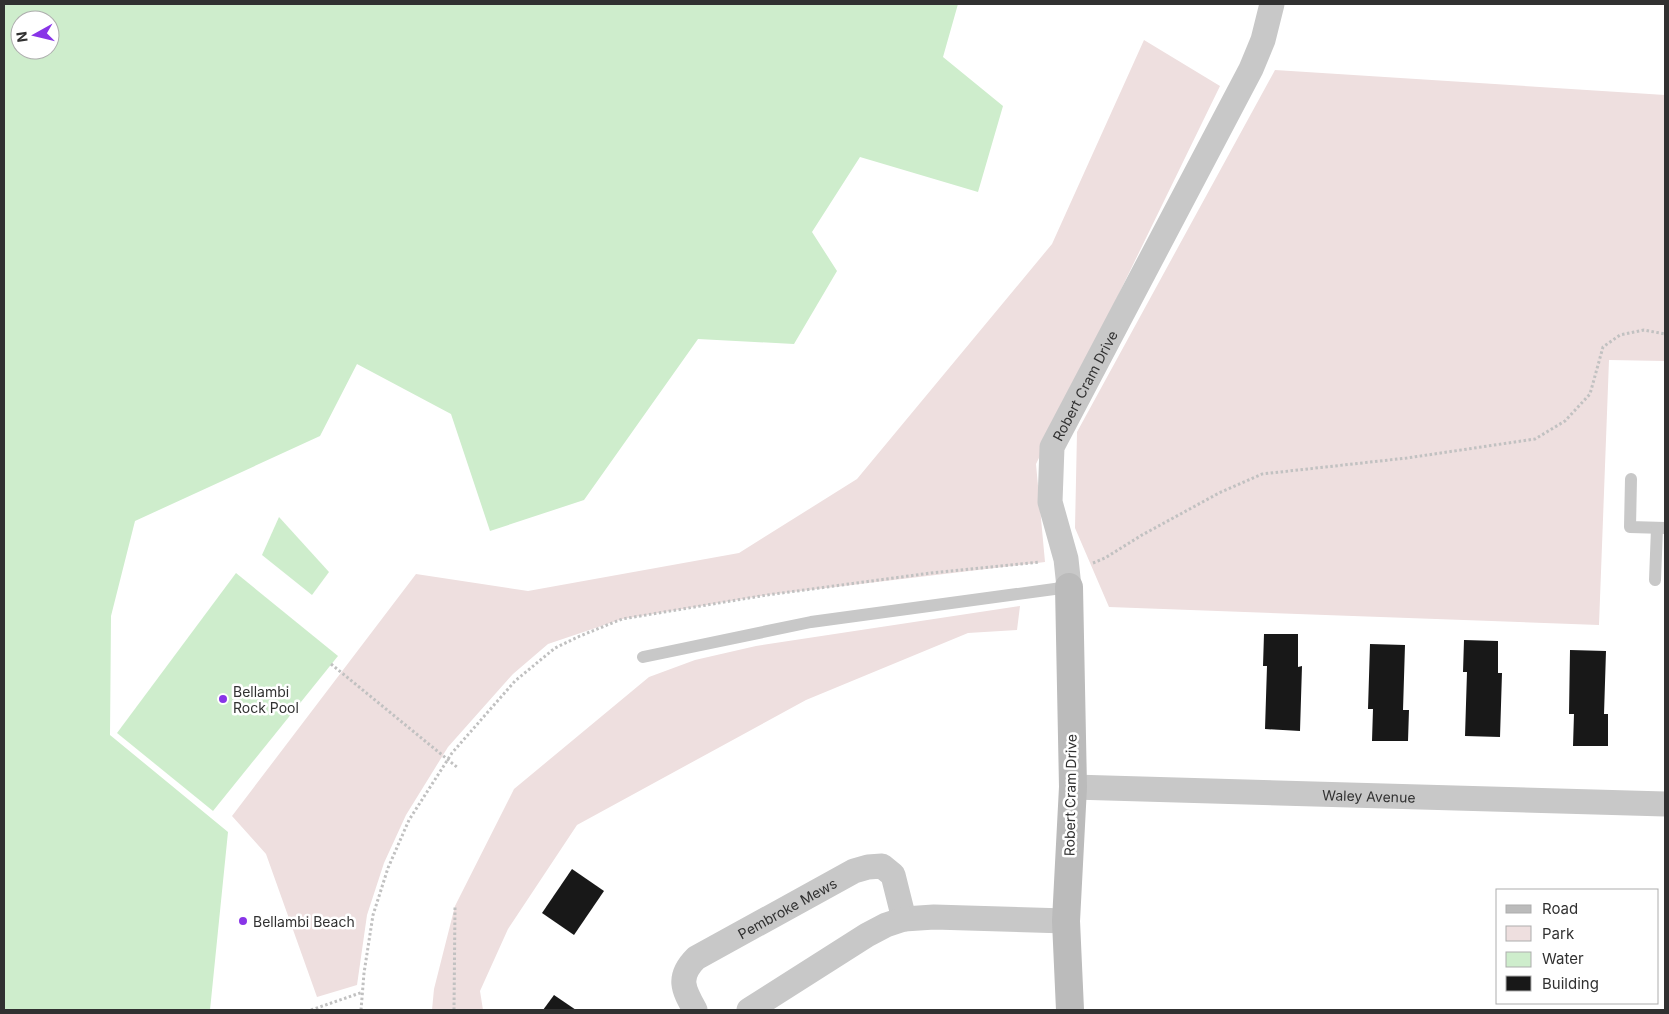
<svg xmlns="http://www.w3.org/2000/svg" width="1669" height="1014" font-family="Inter,sans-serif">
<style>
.green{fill:#eedfdf}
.water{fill:#ceedcc;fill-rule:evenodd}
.building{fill:#181818}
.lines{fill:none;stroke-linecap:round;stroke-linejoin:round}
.path{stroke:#c1c1c1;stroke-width:3;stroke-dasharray:2.5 2.5;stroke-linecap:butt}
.lane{stroke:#c8c8c8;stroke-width:12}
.street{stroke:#c8c8c8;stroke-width:25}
.secondary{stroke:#bbb;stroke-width:28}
.poi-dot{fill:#8834e7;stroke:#fff;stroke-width:2}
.labels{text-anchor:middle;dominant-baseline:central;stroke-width:5;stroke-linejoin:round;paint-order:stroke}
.street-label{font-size:14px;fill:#313131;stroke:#fff}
.poi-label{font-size:14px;fill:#313131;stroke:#fff;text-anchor:start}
</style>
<rect width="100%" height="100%" fill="#fff"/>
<g class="green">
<polygon points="1144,40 1220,86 1036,464 1045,562 767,595 622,619 548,644 513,674 448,747 406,815 384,863 367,915 357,985 317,997 266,854 232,816 416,574 528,591 739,553 857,479 1052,244"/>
<polygon points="1275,70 1665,95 1665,361 1609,360 1599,625 1109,607 1075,528 1077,432"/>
<polygon points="1020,606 1017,630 968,633 806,700 577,825 508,929 480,991 483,1010 432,1010 434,989 455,906 514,789 649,677 695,660 756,646"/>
</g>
<g class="water">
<path d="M4,4H958L943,57L1003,106L978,192L860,157L812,232L837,271L794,344L698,339L584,500L490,531L451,414L357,364L320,436L135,521L111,616L110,735L228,832L210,1010H4ZM20,20H50V50H20Z"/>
<polygon points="279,517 329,572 312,595 262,555"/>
<polygon points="236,573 338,656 213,811 117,733"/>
</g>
<g class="building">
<polygon points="1264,634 1298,634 1298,667 1302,666 1300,731 1265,729 1267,666 1263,666"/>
<polygon points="1464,640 1498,641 1498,673 1502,673 1500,737 1465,736 1467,672 1463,672"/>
<polygon points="1370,644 1405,645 1403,710 1409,710 1408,741 1372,741 1373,709 1368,709"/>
<polygon points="1570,650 1606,651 1604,714 1608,714 1608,746 1573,746 1574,714 1569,714"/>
<polygon points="572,869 604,891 574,935 542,913"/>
<polygon points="554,995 576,1010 543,1010"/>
</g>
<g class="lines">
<g class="path">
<polyline points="1093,563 1105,558 1142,535 1219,493 1262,474 1407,458 1535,439 1565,421 1590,394 1603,347 1620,335 1644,330 1665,334"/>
<polyline points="331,664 458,768"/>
<polyline points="311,1010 363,992"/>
<polyline points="361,1010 364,973 373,915 388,868 409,820 452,753 515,681 555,648 580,636 622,619 767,595 931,573 1040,562"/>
<polyline points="454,1010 455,906"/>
</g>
<g class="lane">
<polyline points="1631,479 1630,527 1665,528"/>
<polyline points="1655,580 1657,528"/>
<polyline points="643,657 811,622 1069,587"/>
</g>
<g class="street">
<path id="s1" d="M1069,587L1066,559L1050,502L1052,447L1251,69L1263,40L1272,4"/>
<path id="s2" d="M1073,787L1665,804"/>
<path id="s3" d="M695,1010C683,989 677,977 696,958L854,871L868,867L882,866L893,875L904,919"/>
<polyline points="749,1010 867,935 886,925 904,919 934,917 1066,921"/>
</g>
<polyline class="secondary" points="1069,587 1073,787 1066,921 1070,1010"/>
</g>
<g class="poi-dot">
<circle cx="223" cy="699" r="5"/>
<circle cx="243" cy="921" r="5"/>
</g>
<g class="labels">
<g class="street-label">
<text stroke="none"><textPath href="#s1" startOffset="212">Robert Cram Drive</textPath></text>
<text transform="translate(1070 795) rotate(-89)">Robert Cram Drive</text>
<text stroke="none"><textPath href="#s2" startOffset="296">Waley Avenue</textPath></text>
<text stroke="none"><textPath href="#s3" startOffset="162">Pembroke Mews</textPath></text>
</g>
<g class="poi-label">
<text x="233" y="691">Bellambi<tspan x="233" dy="16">Rock Pool</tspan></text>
<text x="253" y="921">Bellambi Beach</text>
</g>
</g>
<rect width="1669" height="1014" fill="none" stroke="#313131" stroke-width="10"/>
<rect x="1496" y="889" width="162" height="115" fill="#ffffff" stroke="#adadad"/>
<rect x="1506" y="905" width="25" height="8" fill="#bbbbbb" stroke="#adadad"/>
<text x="1542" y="914" font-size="15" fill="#313131">Road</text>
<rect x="1506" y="926" width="25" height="15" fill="#eedfdf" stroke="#adadad"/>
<text x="1542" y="939" font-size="15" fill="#313131">Park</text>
<rect x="1506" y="952" width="25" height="15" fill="#ceedcc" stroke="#adadad"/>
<text x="1542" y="964" font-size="15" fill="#313131">Water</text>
<rect x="1506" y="976" width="25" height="15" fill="#181818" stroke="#adadad"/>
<text x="1542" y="989" font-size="15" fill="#313131">Building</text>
<g transform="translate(35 35) rotate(262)"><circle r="24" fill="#ffffff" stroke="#adadad"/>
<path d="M0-4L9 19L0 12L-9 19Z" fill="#8834e7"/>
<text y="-8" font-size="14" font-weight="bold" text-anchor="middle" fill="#313131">N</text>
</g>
</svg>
